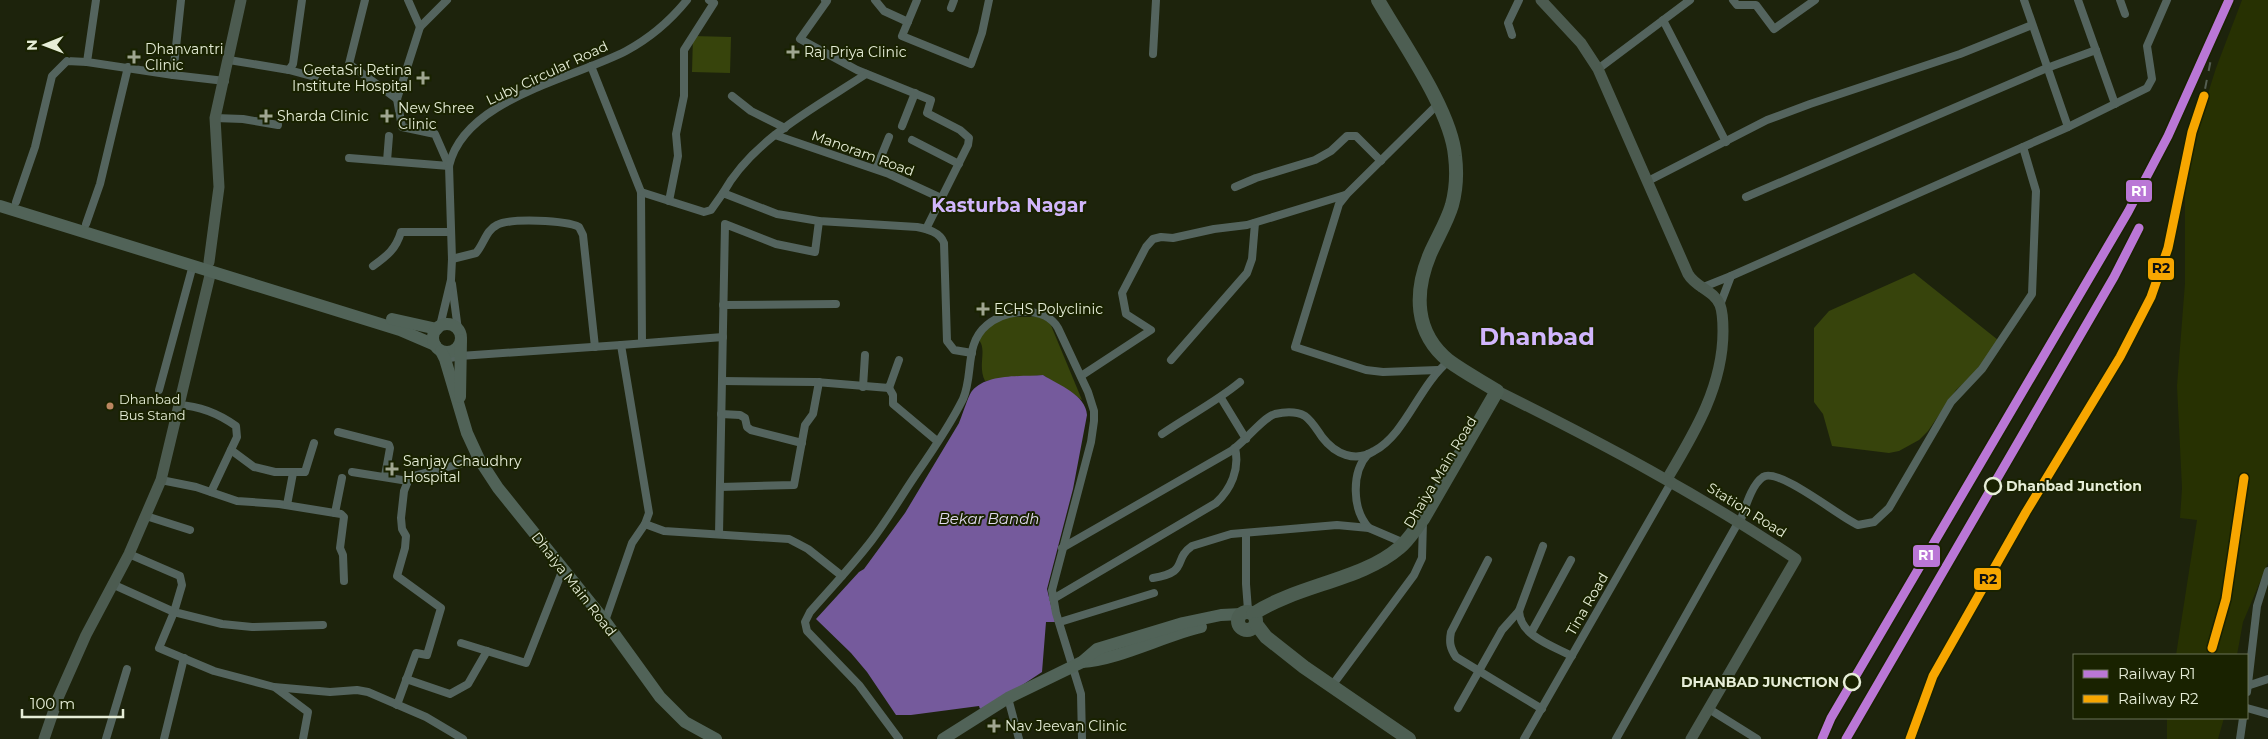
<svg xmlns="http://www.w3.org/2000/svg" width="2268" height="739" font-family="Montserrat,sans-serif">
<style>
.built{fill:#273102}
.green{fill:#37440c}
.water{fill:#755a9c}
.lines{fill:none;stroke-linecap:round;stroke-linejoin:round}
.street{stroke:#54645e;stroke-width:8}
.secondary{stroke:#4c5b50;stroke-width:11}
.primary{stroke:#516358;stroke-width:12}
.highway{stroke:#4d5e52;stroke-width:14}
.rail{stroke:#545e52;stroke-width:2;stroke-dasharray:9 9;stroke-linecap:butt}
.rail-1-casing{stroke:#192200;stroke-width:12}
.rail-2-casing{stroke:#192200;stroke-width:12}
.rail-1{stroke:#ba77d6;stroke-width:9}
.rail-2{stroke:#f7a600;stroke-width:9}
.poi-dot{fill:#a0a690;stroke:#192200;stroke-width:2}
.bus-dot{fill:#bb8660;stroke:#192200;stroke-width:2}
.stop-dot{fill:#192200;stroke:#e6edd7;stroke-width:2.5}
.labels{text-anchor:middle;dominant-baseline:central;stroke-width:4;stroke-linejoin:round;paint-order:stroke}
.bus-label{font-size:13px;fill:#e6edd7;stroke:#192200;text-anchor:start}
.poi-label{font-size:14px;fill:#e6edd7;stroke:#192200;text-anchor:start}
.street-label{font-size:14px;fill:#e6edd7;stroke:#192200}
.stop-label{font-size:14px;font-weight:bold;fill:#e6edd7;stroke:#192200;text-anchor:start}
.water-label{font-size:15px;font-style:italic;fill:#e1daef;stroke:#192200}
.district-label{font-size:19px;font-weight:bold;fill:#d1b6fc;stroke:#192200}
.town-label{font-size:24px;font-weight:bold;fill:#d1b6fc;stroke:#192200}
.line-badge{stroke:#192200;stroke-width:2}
.badge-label{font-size:14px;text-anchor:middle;font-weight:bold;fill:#fff}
.pale-badge-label{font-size:14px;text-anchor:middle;font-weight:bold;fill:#111}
</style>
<rect width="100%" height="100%" fill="#1d230c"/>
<g class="built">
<polygon points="2242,0 2268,0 2268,563 2243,622 2237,655 2176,655 2197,520 2180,518 2182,488 2177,386 2185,283 2185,197 2188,157 2216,68"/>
<polygon points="2167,718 2224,718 2218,739 2167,739"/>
</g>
<g class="green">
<polygon points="693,36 731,37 730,73 692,72"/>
<polygon points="1914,273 1998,340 1974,374 1956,390 1928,431 1919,440 1899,451 1889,453 1832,446 1823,414 1814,402 1814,328 1829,311"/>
<path d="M1008,317H1039L1050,323L1082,400L1043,375L985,381C977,365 988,349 978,339L993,324Z"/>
</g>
<path class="water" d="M1043,375C1059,385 1086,395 1087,415L1073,489L1047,589L1055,622H1046L1042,672L1003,698L980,709L979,706L911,715H896L867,672L851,653L816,619L859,572L864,569L905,513L959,423C962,416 969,394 972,391C987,373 1021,377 1043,375Z"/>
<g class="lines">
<g class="street">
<polyline points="96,0 87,62 173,75 225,81"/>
<polyline points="365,0 349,64 397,99 402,127 435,134 449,166"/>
<polyline points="825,0 827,1 800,39 857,70 931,100 927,113 960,130 969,138 968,145 926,229"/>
<polyline points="875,0 884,11 908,22"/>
<polyline points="917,0 902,36 971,64 982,33 989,0"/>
<polyline points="1733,0 1737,5 1756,5 1774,29 1815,0"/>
<polyline points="2024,0 2068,127"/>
<polyline points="2078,0 2115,104"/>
<polyline points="2120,0 2125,14"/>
<polyline points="951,8 954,0"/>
<polyline points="1663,20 1726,142"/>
<polyline points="420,27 447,0"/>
<polyline points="1512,35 1508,23 1519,0"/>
<polyline points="1153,54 1156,0"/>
<polyline points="229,60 289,70 293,64 302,0"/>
<polyline points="591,66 641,192 642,343"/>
<polyline points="1598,69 1690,0"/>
<polyline points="289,70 315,77"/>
<polyline points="173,75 181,0"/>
<polyline points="732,96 751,111 785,128"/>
<polyline points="397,99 420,27 408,0"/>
<polyline points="215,118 243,119 278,125"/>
<polyline points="902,126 915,93"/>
<polyline points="775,135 889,174 941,198"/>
<polyline points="912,140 959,164"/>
<polyline points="349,158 449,166"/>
<polyline points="387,161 389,136"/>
<polyline points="876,169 889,137"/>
<polyline points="1648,181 1767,120 1810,104 1960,54 2032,25"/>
<polyline points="1235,187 1256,178 1315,160 1331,151 1347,136 1356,136 1381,161"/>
<path d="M641,192L704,212L711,210L723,193L777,214L819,221L917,227C927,229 940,232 944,243L947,341L954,350L972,353"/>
<path d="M723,193C753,139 816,107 866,74"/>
<polyline points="1746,197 2047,68 2096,50"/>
<polyline points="669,201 678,156 676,134 684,96 684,50 714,3 709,0"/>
<polyline points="16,202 35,147 52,76 67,61 87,62"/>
<polyline points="86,224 100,184 128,67"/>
<path d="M452,259L476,253C484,244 486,230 497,225C510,218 566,220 579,227L583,235L595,347"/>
<path d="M373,266C387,256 396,249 401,232H451"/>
<polyline points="1731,276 2068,127 2147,88 2152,79 2147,46 2167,0"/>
<polyline points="452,284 458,330"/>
<polyline points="1701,288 1731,276 1720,305"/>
<polyline points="723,305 836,304"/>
<path d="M440,326L451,280L452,259L449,166C464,99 572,79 626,51C650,38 670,21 687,0"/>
<polyline points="621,345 723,337"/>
<polyline points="445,359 460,356 621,345 649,513 645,524 632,543 605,621"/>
<polyline points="1171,360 1247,273 1252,259 1255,223"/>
<polyline points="1438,370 1383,372 1366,370 1295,347 1339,204 1347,194 1438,104"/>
<polyline points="1081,376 1151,330 1126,314 1122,293 1146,247 1153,239 1161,237 1173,238 1214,229 1247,225 1345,195"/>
<polyline points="722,381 816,382 889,388 899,360"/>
<polyline points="863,387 865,355"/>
<polyline points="889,388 893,395 893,404 937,441"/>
<polyline points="159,390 193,265"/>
<polyline points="1221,398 1246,439"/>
<path d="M179,405C200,406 219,414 236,426L237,437L211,492"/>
<polyline points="721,414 740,415 745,418 747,427 751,430 802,443"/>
<polyline points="338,432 389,445 390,448 385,476"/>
<path d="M1162,434C1188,416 1216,402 1240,382"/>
<polyline points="231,450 254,467 275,472 305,472 314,443"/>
<path d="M1368,454C1351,472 1352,510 1369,528"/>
<polyline points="352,472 408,481"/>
<polyline points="161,480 196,487 237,501 279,504 341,514 344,517 340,548 343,555 344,581"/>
<polyline points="720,487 794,485 805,425 813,414 819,382"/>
<polyline points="287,505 293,473"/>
<polyline points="335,513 342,478"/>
<polyline points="146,516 190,530"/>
<path d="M1740,522C1745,509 1751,485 1763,477C1779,467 1841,518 1858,525L1874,522L1889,508L1951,402L1982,369L2032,294L2036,191L2023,147"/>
<polyline points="645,524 664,531 789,539 808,549 842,576"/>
<polyline points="1246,533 1246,584 1248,610"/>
<polyline points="719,534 725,224 776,244 815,252 819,221"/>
<path d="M1543,546L1519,611C1520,636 1553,646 1572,656"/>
<path d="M1062,548L1231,451C1245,442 1262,418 1275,414C1284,412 1296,411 1305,416C1312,421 1317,430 1322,437C1335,454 1355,463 1374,451C1406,434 1419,385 1449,361"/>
<polyline points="129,554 180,576 182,585 174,612 222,624 252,627 323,625"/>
<path d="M1488,560L1451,632C1449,642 1450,648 1456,657L1542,709"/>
<path d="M1153,578C1190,572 1172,560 1192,546L1231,534L1337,525L1369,528L1404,543"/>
<polyline points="112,584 174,612 159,648 214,671 274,687 330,692 357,690 368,692 426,717 463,739"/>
<path d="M1053,599L1216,503C1231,489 1240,469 1235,448"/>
<polyline points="1060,622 1154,593"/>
<polyline points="1531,633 1571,560"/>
<polyline points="461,643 526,663 563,569"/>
<polyline points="406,679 450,694 468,684 487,651"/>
<polyline points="2247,686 2268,679"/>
<polyline points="1331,687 1414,575 1422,558 1423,521"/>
<polyline points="276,688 308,712 303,739"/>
<polyline points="2247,692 2257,606 2268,571"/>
<polyline points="1008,698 1019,739"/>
<polyline points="397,705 416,653 427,655 441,608 397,576 405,548 406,536 402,529 401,518 404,491 408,481 413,476 479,459"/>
<polyline points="1458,708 1502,630 1519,611"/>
<polyline points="2247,708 2268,714"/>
<polyline points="1709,709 1757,739"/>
<polyline points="106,739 127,669"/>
<polyline points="164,739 184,658"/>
<path d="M899,739L859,685L807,631L805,622L810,612C831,588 853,565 872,540C888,519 902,495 917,473C933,450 950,425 963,399C974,374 964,344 987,325C1006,309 1044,305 1058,328L1088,392L1094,411V421L1091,442L1052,590L1056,613L1081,694L1082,739"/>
<polyline points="1524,739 1672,481"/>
<polyline points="1616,739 1739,521"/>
<polyline points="2240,739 2243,718"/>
</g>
<g class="secondary">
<path d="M1541,0L1581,43L1598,69L1688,274C1696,288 1714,290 1720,305C1723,313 1723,322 1723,331C1723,386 1695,432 1667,479"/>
<polyline points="209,262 219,187 215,118 241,0"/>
<path d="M1497,391C1600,442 1700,495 1796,559L1691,739"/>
<polyline points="44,739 58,698 86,635 129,554 161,480 211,271"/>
</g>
<g class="primary">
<polyline points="0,206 400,330 435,345"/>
<polyline points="392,319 437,329"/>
<circle cx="447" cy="338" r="14"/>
<polyline points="441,351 445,359 467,433 479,459 498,488 605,621 660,697 685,722 716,739"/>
<polyline points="460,397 461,340"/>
<path d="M1082,662C1118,660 1163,636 1201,627"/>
<polyline points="943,739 1008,698 1082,662 1097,649 1183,623 1221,615 1242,614"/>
</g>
<g class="highway">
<circle cx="1247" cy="621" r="9"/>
<path d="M1253,614C1297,585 1362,580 1399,548C1409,540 1415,529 1423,519L1497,391C1481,381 1464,372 1449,361C1414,333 1414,292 1430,254C1437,238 1447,222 1452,205C1456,190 1457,172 1455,156C1451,110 1402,42 1378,0"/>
<polyline points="1256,624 1266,637 1304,667 1409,739"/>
</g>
<g class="rail">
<polyline points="2212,648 2226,599 2244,478"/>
<polyline points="1822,739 1831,718 2128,212 2159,155"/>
<polyline points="1910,739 1933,676 2026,512 2120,357 2151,297 2168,248 2192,132 2204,94 2211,59"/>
</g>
<g class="rail-1-casing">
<g id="rail-1">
<polyline points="1822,739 1831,718 2128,212 2168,136 2229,0"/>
<polyline points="1846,739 2114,277 2139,228"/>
</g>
</g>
<g class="rail-2-casing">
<g id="rail-2">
<polyline points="2212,648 2226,599 2244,478"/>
<polyline points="1910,739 1933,676 2026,512 2120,357 2151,297 2168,248 2192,132 2204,96"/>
</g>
</g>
<use href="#rail-1" class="rail-1"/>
<use href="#rail-2" class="rail-2"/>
</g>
<g class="poi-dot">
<path d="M790.5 44.5h5v5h5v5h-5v5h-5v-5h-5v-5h5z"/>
<path d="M131.5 49.5h5v5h5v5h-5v5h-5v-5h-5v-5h5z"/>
<path d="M420.5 70.5h5v5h5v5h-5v5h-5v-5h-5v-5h5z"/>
<path d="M263.5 108.5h5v5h5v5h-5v5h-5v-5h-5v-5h5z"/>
<path d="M384.5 108.5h5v5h5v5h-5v5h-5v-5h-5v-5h5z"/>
<path d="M980.5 301.5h5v5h5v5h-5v5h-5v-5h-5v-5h5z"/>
<path d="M389.5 461.5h5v5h5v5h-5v5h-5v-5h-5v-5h5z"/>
<path d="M991.5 718.5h5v5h5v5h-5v5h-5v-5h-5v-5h5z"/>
</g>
<circle class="bus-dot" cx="110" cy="406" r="4.5"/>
<g class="stop-dot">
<circle cx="1993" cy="486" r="8"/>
<circle cx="1852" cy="682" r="8"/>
</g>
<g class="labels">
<g class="bus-label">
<text x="119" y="399">Dhanbad<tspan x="119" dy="16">Bus Stand</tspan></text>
</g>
<g class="poi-label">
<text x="145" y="49">Dhanvantri<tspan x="145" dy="16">Clinic</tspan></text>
<text x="804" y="52">Raj Priya Clinic</text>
<text x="412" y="70" text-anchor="end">GeetaSri Retina<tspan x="412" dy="16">Institute Hospital</tspan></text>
<text x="398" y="108">New Shree<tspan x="398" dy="16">Clinic</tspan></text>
<text x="277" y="116">Sharda Clinic</text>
<text x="994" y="309">ECHS Polyclinic</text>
<text x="403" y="461">Sanjay Chaudhry<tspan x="403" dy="16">Hospital</tspan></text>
<text x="1005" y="726">Nav Jeevan Clinic</text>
</g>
<g class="street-label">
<text transform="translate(547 73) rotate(-25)">Luby Circular Road</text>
<text transform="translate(863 153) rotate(20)">Manoram Road</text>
<text transform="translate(1440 472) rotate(-59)">Dhaiya Main Road</text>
<text transform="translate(1747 510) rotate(32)">Station Road</text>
<text transform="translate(574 584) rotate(52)">Dhaiya Main Road</text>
<text transform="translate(1587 604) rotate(-60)">Tina Road</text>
</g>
<g class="stop-label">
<text x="2006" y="486">Dhanbad Junction</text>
<text x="1839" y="682" text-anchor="end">DHANBAD JUNCTION</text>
</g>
<g class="water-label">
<text x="989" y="518">Bekar Bandh</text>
</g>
<g class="district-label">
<text x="1009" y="205">Kasturba Nagar</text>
</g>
<g class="town-label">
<text x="1537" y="336">Dhanbad</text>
</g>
</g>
<g class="line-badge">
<rect x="2125" y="179" width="28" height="24" rx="5" fill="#ba77d6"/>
<rect x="2147" y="257" width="28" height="24" rx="5" fill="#f7a600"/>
<rect x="1912" y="544" width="29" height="24" rx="5" fill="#ba77d6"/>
<rect x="1973" y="567" width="29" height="24" rx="5" fill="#f7a600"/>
</g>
<g class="badge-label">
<text x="2139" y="196">R1</text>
<text x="1926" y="560">R1</text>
</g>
<g class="pale-badge-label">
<text x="2161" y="273">R2</text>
<text x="1988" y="584">R2</text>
</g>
<rect x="2073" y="654" width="175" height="65" fill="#192200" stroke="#6b7356"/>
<rect x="2083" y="670" width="25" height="8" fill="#ba77d6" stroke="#6b7356"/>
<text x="2118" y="679" font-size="15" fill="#e6edd7">Railway R1</text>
<rect x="2083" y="695" width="25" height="8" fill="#f7a600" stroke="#6b7356"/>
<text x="2118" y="704" font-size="15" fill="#e6edd7">Railway R2</text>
<g transform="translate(45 45) rotate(269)" stroke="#192200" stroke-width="4" paint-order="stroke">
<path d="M0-4L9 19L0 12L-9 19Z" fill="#e6edd7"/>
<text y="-8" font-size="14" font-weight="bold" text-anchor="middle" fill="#e6edd7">N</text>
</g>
<path d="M22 709v8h101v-8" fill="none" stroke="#e6edd7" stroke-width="2.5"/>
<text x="30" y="709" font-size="15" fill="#e6edd7" stroke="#192200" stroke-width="4" paint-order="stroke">100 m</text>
</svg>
